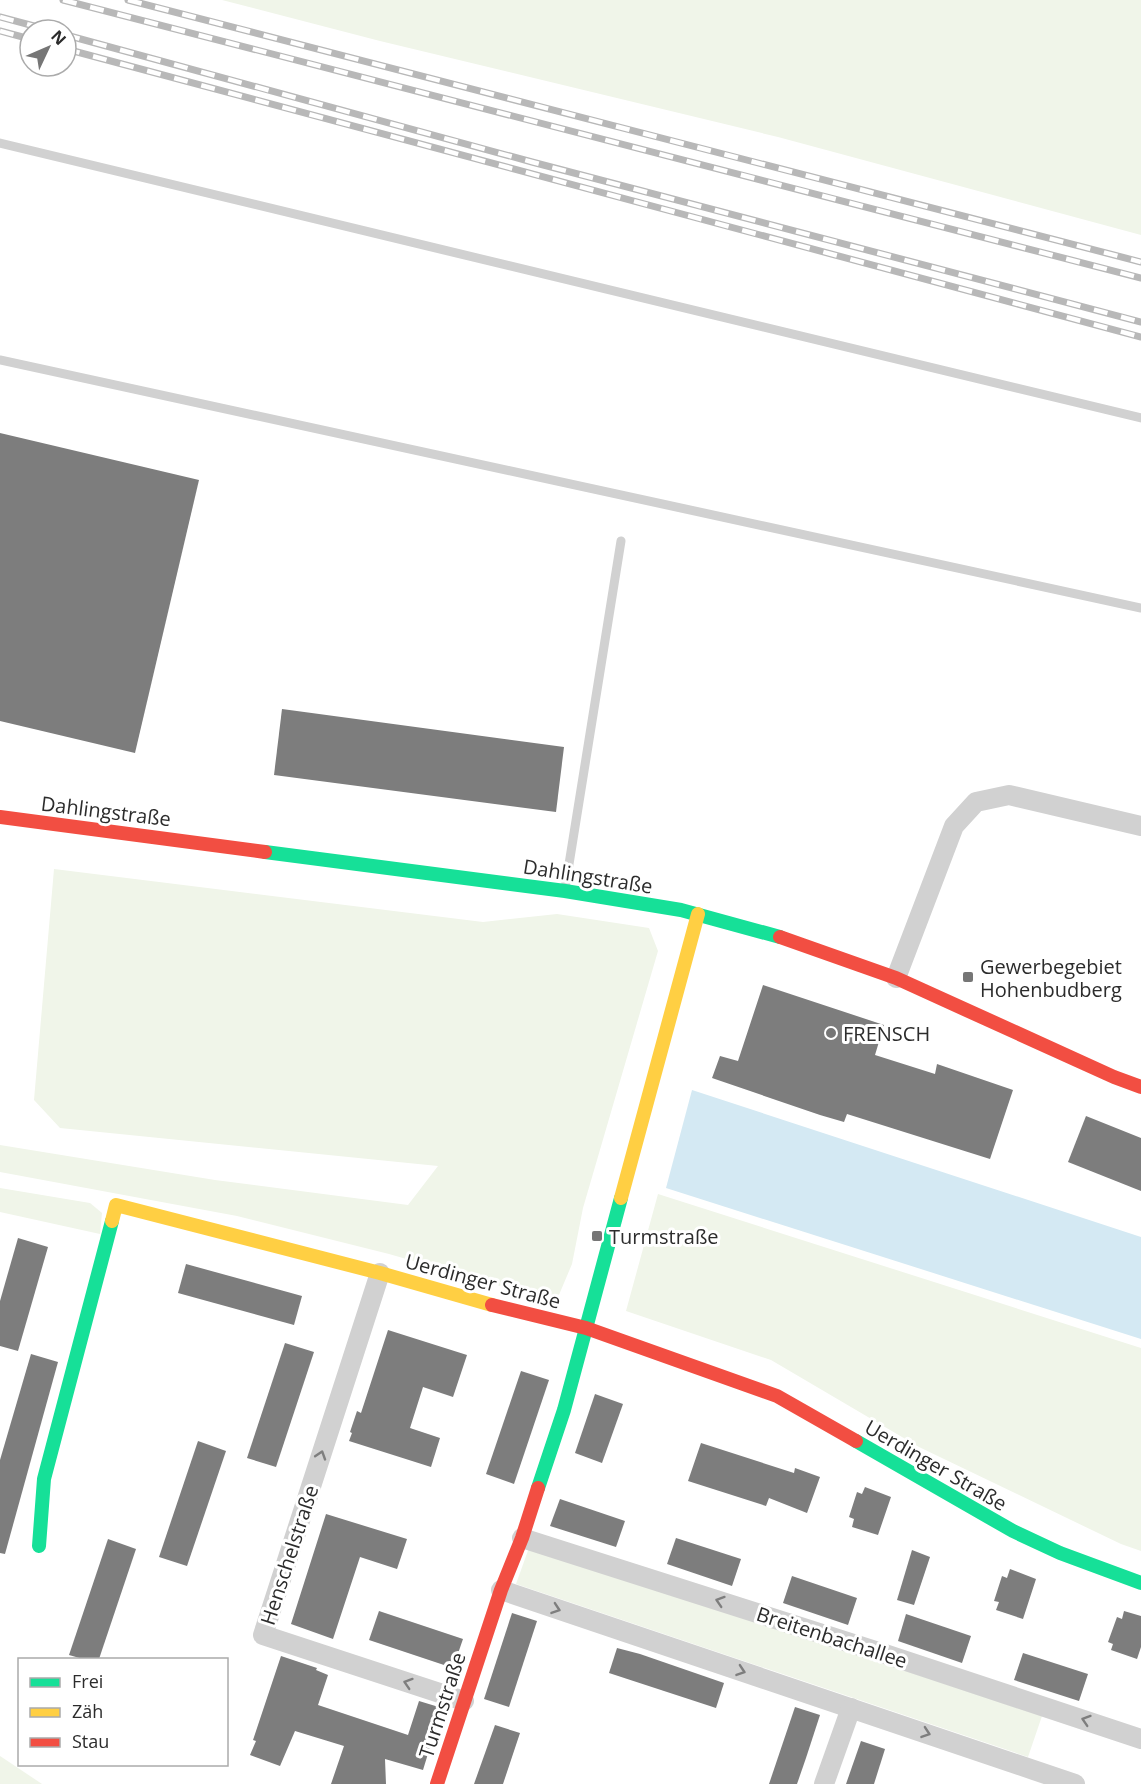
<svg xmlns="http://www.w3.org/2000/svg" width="1141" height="1784" font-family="'Open Sans',sans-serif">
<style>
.green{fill:#f0f5e9}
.water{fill:#d4e9f3}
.building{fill:#7d7d7d}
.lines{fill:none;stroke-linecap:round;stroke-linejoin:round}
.lane{stroke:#d1d1d1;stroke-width:9}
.street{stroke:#d1d1d1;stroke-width:20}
.fast{stroke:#16e098;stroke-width:14}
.slow{stroke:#ffcf43;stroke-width:14}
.jam{stroke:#f24e42;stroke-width:14}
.rail-casing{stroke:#b8b8b8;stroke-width:7}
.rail{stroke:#fff;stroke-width:4.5;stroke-dasharray:14;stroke-linecap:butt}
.oneway{stroke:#7e7e7e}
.poi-dot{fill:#767676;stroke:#fff;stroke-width:2}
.labels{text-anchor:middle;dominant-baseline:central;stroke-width:6;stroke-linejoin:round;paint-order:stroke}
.street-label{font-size:20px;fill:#2c2c2c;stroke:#fff}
.poi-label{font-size:20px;fill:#2c2c2c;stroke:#fff;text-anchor:start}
</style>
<rect width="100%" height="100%" fill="#fff"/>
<g class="green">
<polygon points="222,0 1141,0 1141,235 778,137 380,41"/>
<polygon points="54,869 483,922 557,914 649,928 658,951 583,1208 572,1264 556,1302 389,1254 237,1216 0,1172 0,1145 215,1180 408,1205 438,1166 60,1128 34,1100"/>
<polygon points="0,1188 90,1203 102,1213 100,1234 0,1212"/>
<polygon points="658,1194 1141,1348 1141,1551 1121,1544 919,1447 771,1360 626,1311"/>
<polygon points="530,1545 1042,1716 1028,1757 516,1584"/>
<polygon points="0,1756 42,1784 0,1784"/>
</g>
<polygon class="water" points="692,1090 1141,1237 1141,1339 666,1188"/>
<g class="building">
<polygon points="0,433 199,480 135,753 0,721"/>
<polygon points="282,709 564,747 556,812 274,775"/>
<polygon points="763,985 884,1025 875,1055 935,1074 937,1064 1013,1090 990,1159 847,1114 844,1122 820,1115 712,1078 720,1056 738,1061"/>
<polygon points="1086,1116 1141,1138 1141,1191 1068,1162"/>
<polygon points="18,1238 48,1247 18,1351 0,1346 0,1301"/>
<polygon points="186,1264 302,1296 294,1325 178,1293"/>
<polygon points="388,1330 467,1355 453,1397 423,1387 410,1428 440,1438 431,1467 349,1441 352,1433 350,1432 357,1411 361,1413"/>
<polygon points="285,1343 314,1352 276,1467 247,1458"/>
<polygon points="31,1354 58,1362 5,1554 0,1553 0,1460"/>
<polygon points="521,1371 549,1380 514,1484 486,1474"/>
<polygon points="595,1394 623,1404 602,1463 575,1453"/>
<polygon points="198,1441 226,1451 187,1566 159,1557"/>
<polygon points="701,1443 794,1473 795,1468 820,1477 807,1513 769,1498 766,1506 688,1481"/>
<polygon points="865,1487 891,1497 878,1535 852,1527 854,1519 849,1517 857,1492 862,1494"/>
<polygon points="560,1499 625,1521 616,1547 550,1526"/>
<polygon points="326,1514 407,1539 397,1569 360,1557 333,1639 291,1624"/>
<polygon points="676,1538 741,1559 732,1586 667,1564"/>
<polygon points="108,1539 136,1549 99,1659 83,1659 69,1655"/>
<polygon points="912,1550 930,1557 914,1605 897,1600"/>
<polygon points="1010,1569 1036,1579 1023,1619 996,1610 999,1602 994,1601 1002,1576 1007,1578"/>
<polygon points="792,1576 857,1598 848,1625 783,1603"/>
<polygon points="379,1611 463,1639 453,1668 369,1640"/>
<polygon points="1124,1611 1141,1616 1141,1647 1137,1659 1111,1650 1113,1644 1108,1642 1117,1617 1122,1619"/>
<polygon points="512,1613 537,1621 509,1707 484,1699"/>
<polygon points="906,1614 971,1636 962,1663 898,1641"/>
<polygon points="617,1648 640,1654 724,1683 716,1708 609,1673"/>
<polygon points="1023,1653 1088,1674 1079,1701 1014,1680"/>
<polygon points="281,1656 317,1668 316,1670 328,1675 318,1705 408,1735 419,1701 442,1708 423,1770 385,1759 386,1784 331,1784 344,1746 295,1731 280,1766 250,1755 256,1741 253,1740"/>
<polygon points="795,1707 820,1715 806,1758 797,1784 769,1784"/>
<polygon points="495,1725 520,1733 503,1784 474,1784"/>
<polygon points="861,1741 885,1749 874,1784 846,1784"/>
</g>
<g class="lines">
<g class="lane">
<polyline points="0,143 1141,418"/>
<polyline points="0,360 1141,608"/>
<polyline points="565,889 621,541"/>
</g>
<g class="street">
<polyline points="896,978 954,826 976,802 1009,795 1141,826"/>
<polyline points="380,1273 263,1635 464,1701"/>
<polyline points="522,1538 885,1654 1141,1739"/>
<polyline points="501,1590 1075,1784"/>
<polyline points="824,1784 851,1708"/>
</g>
<g class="fast">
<polyline points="265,852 565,891 681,910 780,937"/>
<polyline points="856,1441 1013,1531 1060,1553 1141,1583"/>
<polyline points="538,1488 564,1410 621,1198"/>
<polyline points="39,1546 44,1479 112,1221"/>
</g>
<g class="slow">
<polyline points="621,1198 698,914"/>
<polyline points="112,1221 116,1205 380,1273 492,1305"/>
</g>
<g class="jam">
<polyline points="0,817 265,852"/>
<polyline points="780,937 896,978 1114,1077 1141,1087"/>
<polyline points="492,1305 586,1328 777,1396 856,1441"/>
<polyline points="437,1784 501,1590 522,1538 538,1488"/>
</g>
<g class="rail-casing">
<g id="rail">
<polyline points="63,0 1141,278"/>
<polyline points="128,0 1141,262"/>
<polyline points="0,17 49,30"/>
<polyline points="0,31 30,39"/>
<polyline points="66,35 532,162 1141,322"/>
<polyline points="66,49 1141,337"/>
</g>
</g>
<use href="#rail" class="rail"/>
</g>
<defs><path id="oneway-chevron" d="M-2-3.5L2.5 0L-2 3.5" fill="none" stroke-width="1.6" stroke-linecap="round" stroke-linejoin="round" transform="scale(1.5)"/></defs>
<g class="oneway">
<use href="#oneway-chevron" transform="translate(321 1455) rotate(-72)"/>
<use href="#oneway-chevron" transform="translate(720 1601) rotate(-162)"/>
<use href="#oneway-chevron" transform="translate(556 1609) rotate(19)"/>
<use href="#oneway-chevron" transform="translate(741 1671) rotate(19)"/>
<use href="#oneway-chevron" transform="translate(408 1683) rotate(-162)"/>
<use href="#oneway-chevron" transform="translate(1086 1720) rotate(-162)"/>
<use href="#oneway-chevron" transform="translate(926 1733) rotate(19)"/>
</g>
<g class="poi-dot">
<rect x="962" y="971" width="12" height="12" rx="3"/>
<circle cx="831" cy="1033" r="6"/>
<rect x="591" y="1230" width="12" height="12" rx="3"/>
</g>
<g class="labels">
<g class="street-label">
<text transform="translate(106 811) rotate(7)">Dahlingstraße</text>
<text transform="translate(588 876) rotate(9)">Dahlingstraße</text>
<text transform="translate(483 1281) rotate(15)">Uerdinger Straße</text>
<text transform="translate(936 1465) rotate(30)">Uerdinger Straße</text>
<text transform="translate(289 1555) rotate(-72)">Henschelstraße</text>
<text transform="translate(832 1637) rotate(18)">Breitenbachallee</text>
<text transform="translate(442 1705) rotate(-72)">Turmstraße</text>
</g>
<g class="poi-label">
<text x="980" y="966">Gewerbegebiet<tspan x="980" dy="23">Hohenbudberg</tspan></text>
<text x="843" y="1033">FRENSCH</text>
<text x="609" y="1236">Turmstraße</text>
</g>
</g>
<rect x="18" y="1658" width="210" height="108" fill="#ffffff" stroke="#ababab" stroke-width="1.5"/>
<rect x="30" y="1678" width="30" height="9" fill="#16e098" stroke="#ababab" stroke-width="1.5"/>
<text x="72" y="1688" font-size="18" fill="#2c2c2c">Frei</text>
<rect x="30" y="1708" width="30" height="9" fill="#ffcf43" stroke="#ababab" stroke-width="1.5"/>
<text x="72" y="1718" font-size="18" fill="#2c2c2c">Zäh</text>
<rect x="30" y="1738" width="30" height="9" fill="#f24e42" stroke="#ababab" stroke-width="1.5"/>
<text x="72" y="1748" font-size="18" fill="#2c2c2c">Stau</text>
<g transform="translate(48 48) rotate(46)"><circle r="28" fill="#ffffff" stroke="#ababab" stroke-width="1.5"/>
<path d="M0-4.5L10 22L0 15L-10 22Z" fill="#767676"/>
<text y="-9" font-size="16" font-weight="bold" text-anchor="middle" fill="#2c2c2c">N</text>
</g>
</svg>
